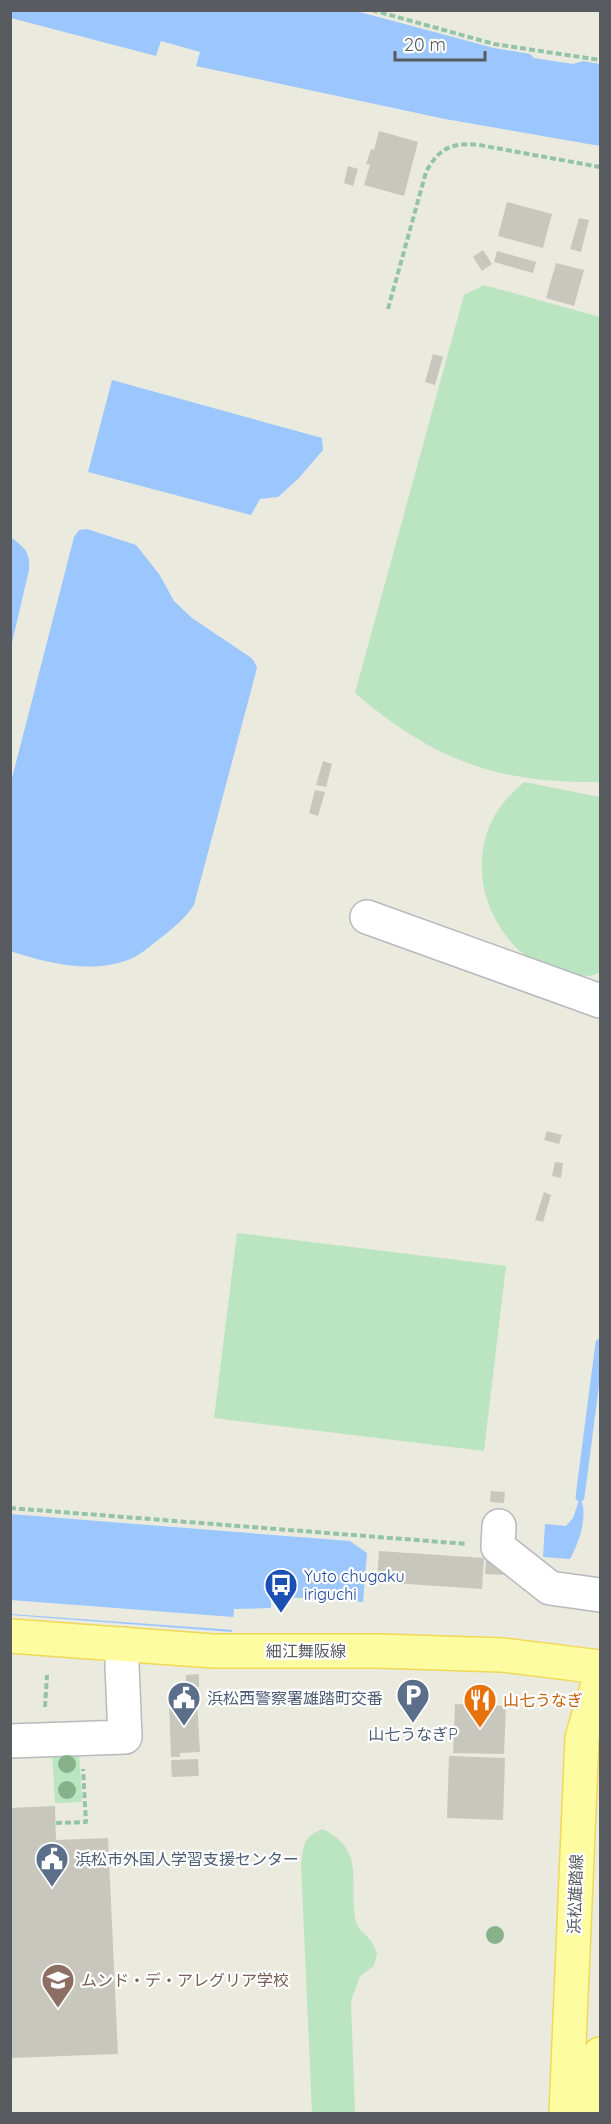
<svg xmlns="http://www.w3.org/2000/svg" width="611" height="2124" font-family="Quicksand,'Noto Sans JP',sans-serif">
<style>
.green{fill:#bbe4c0}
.water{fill:#9cc6fe}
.pier{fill:#ebeadf}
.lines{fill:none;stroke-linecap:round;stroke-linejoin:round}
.stream{stroke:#9cc6fe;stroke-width:9}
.building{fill:#c8c7be}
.minor-casing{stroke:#b7b9be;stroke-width:36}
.major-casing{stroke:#f0d954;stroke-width:36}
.path{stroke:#94c4a8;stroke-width:4;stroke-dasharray:6 3;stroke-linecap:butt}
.minor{stroke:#fff;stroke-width:33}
.major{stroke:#fefca1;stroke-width:33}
.tree{fill:#86b189}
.labels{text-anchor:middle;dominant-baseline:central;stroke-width:4.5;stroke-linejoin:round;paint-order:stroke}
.transit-label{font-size:16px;fill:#164399;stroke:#fff;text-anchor:start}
.street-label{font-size:16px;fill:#585b60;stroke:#fff}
.service-label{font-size:16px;fill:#4e5e75;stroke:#fff;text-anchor:start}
.food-label{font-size:16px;fill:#c56008;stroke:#fff;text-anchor:start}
.education-label{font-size:16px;fill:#785e54;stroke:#fff;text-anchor:start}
</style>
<rect width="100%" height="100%" fill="#ebeadf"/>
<g class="green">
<path d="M484,285L600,317V782C498,784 433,760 355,693L464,295Z"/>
<path d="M524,782L600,797V972C588,980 570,974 557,969C548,965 539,963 531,959C522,954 513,945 507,937C480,903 473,856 494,817C501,803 513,792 524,782Z"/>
<polygon points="237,1233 506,1266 484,1451 214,1418"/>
<polygon points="79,1750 82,1802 55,1803 52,1751"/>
<path d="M322,1829C366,1849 349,1882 355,1918C357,1930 365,1933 371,1941C373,1944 375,1949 377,1953L374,1966L360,1976L351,2001L355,2113H312L301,1864C304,1845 303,1837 322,1829Z"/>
</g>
<g class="water">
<polygon points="10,11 356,11 494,48 530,54 534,58 573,64 583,61 600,64 600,146 445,119 196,66 200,52 161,41 156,56 11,18"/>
<polygon points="112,380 322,438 323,450 298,479 278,497 260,499 251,515 88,472"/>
<path d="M87,529L136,545L159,574L174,601L192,618L250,657L254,661L257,668L194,905C184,920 172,929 158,940C149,947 139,956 128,960C90,974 47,963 10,951L11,782L74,537L79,530Z"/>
<path d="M11,537C25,549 30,550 29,570L11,647Z"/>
<path d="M580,1497C589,1516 579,1542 570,1559L543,1557L545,1524L566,1526L573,1518Z"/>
<polygon points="10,1514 350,1541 367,1553 363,1602 271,1596 271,1608 234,1609 232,1632 11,1615"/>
</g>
<polygon class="pier" points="11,1600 233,1617 235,1617 234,1630 11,1614"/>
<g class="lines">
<polyline class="stream" points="580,1497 600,1343"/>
</g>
<g class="building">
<polygon points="379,131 418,142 404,196 364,185 370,165 366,164 371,149 374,150"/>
<polygon points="348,166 358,169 353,186 344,183"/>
<polygon points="507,202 552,214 543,248 498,236"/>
<polygon points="579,218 589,220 581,252 570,249"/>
<polygon points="483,250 492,264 482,271 473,257"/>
<polygon points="497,251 536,262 533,273 494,262"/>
<polygon points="556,263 584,270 574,306 546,298"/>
<polygon points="433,354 443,357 435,385 425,382"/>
<polygon points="323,761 332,764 326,787 316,785"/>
<polygon points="315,790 325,792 318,816 309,813"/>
<polygon points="547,1131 562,1135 559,1144 544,1140"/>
<polygon points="555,1162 563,1163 561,1178 552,1176"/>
<polygon points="544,1192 551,1195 543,1222 535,1220"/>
<polygon points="491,1491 505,1492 504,1503 490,1502"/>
<polygon points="379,1551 484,1558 482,1589 377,1582"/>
<polygon points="486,1558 504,1559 503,1575 485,1574"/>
<polygon points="199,1674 199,1687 186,1688 186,1675"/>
<polygon points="197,1701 200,1752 180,1753 180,1757 171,1757 169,1702"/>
<polygon points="455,1704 506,1706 504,1754 453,1753"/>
<polygon points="449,1756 505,1758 503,1820 447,1818"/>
<polygon points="198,1759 199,1776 172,1777 171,1760"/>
<polygon points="55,1806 56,1840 108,1838 118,2054 10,2058 10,1808"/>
</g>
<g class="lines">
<g class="minor-casing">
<g id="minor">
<polyline points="367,917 600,1001"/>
<polyline points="499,1526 498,1547 550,1588 600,1595"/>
<polyline points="10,1741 125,1737 122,1666 123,1644"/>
</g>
</g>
<g class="major-casing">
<g id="major">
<polyline points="10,1636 213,1651 379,1651 502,1655 600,1667"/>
<polyline points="566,2114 582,1738 600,1677"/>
<polyline points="599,2114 600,2054"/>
</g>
</g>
<g class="path">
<polyline points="372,10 494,44 600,60"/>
<path d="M388,309L426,172C439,148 452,142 479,145L600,167"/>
<polyline points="10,1508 467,1544"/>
<polyline points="45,1707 47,1675"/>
<polyline points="56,1823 86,1822 83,1769"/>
</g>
<use href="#minor" class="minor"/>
<use href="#major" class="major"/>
</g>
<g class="tree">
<circle cx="67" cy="1764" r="9"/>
<circle cx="67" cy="1790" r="9"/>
<circle cx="495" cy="1935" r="9"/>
</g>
<defs>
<g id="bus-pin" transform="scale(1.725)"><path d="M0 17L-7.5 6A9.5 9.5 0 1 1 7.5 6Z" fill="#1a4fb4" stroke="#fff"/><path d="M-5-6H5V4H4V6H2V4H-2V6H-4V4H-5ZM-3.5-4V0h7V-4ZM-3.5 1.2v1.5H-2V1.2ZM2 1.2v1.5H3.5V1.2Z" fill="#fff"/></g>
<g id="parking-pin" transform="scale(1.725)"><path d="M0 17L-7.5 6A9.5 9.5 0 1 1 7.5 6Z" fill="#5c6f8a" stroke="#fff"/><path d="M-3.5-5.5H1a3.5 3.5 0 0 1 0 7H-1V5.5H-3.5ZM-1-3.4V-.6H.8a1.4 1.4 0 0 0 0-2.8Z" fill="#fff"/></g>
<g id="civic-pin" transform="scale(1.725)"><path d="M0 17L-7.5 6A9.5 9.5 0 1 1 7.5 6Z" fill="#5c6f8a" stroke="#fff"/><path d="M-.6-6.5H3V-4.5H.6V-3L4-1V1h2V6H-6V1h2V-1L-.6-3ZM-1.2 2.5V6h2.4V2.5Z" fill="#fff"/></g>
<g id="restaurant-pin" transform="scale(1.725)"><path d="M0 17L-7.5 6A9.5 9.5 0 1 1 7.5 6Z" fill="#e8710a" stroke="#fff"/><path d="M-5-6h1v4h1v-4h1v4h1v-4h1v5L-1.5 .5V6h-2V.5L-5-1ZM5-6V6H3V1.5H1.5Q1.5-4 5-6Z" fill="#fff"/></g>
<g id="school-pin" transform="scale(1.725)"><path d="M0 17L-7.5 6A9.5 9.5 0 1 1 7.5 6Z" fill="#8d6e63" stroke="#fff"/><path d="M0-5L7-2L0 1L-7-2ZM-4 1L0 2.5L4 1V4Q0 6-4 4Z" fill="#fff"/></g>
</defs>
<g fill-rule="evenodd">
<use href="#bus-pin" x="281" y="1585"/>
<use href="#parking-pin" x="413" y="1695"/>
<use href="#civic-pin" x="184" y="1698"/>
<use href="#restaurant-pin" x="480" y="1700"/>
<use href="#civic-pin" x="52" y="1859"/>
<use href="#school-pin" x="58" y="1980"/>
</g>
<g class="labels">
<g class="transit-label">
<text x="304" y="1576">Yuto chugaku<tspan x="304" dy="18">iriguchi</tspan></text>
</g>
<g class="street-label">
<text x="306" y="1651">細江舞阪線</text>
<text transform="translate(575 1894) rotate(-88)">浜松雄踏線</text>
</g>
<g class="service-label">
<text x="207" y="1698">浜松西警察署雄踏町交番</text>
<text x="413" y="1734" text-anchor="middle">山七うなぎP</text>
<text x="75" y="1859">浜松市外国人学習支援センター</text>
</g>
<g class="food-label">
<text x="503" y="1700">山七うなぎ</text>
</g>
<g class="education-label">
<text x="81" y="1980">ムンド・デ・アレグリア学校</text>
</g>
</g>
<rect width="611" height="2124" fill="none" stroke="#585b60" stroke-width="24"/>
<path d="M395 51v9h90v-9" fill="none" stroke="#585b60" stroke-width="3"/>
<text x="404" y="51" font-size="18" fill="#585b60" stroke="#ffffff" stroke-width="4.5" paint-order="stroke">20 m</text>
</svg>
